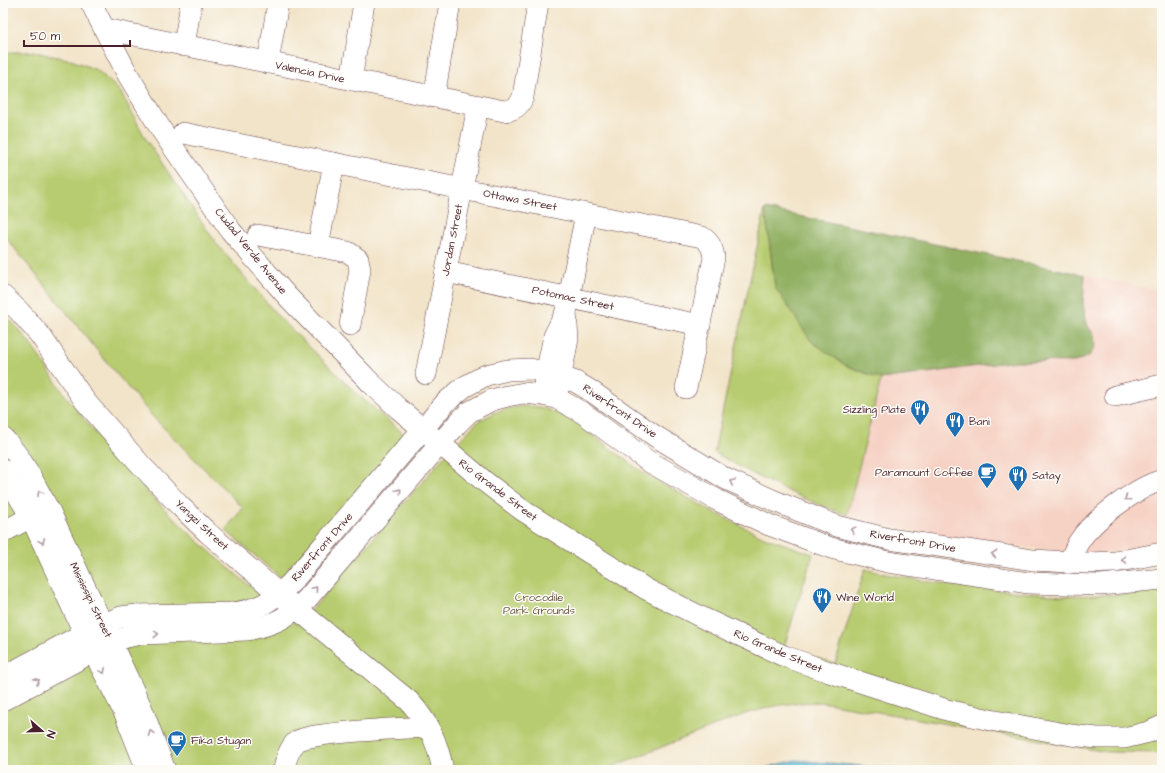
<svg xmlns="http://www.w3.org/2000/svg" width="1165" height="773" font-family="'Architects Daughter',sans-serif">
<style>
.built{fill:#f6d2c4}
.green{fill:#b7cc6f;stroke:#80764d}
.forest{fill:#91b062;stroke:#6e6846}
.water{fill:#4aafc9;stroke:#4a677a}
.lines{fill:none;stroke-linecap:round;stroke-linejoin:round}
.minor-casing{stroke:#633d43;stroke-width:22}
.minor{stroke:#fff;stroke-width:21}
.oneway{stroke:#ae9aa0}
.labels{text-anchor:middle;dominant-baseline:central;stroke-width:3;stroke-linejoin:round;paint-order:stroke}
.street-label{font-size:11px;fill:#4a1f2b;stroke:#fdfcf7}
.poi-label{font-size:11px;fill:#4a1f2b;stroke:#fdfcf7;text-anchor:start}
.park-label{font-size:11px;fill:#6b533f;stroke:#fdfcf7}
</style>
<rect width="100%" height="100%" fill="#fdfcf7"/>
<filter id="ink" filterUnits="userSpaceOnUse"><feTurbulence type="fractalNoise" baseFrequency=".025" numOctaves="2"/><feDisplacementMap in="SourceGraphic" scale="8" xChannelSelector="R" yChannelSelector="G"/><feConvolveMatrix kernelMatrix="1 2 1 2 8 2 1 2 1" color-interpolation-filters="sRGB"/></filter>
<filter id="wash" filterUnits="userSpaceOnUse"><feTurbulence type="fractalNoise" baseFrequency=".012" numOctaves="4" result="noise"/><feDisplacementMap in="SourceGraphic" scale="16" xChannelSelector="R" yChannelSelector="G"/><feGaussianBlur stdDeviation="0.9" result="paint"/><feColorMatrix in="noise" values="0 0 0 0 0 0 0 0 0 0 0 0 0 0 0 0 0 1.4 0 .05"/><feComposite in="paint" operator="in"/></filter>
<g filter="url(#wash)">
<rect width="100%" height="100%" fill="#f2e4c9"/>
<polygon class="built" points="1085,275 1162,291 1162,546 1136,550 1090,554 1061,551 1028,548 928,534 879,524 847,515 881,379 1016,361 1075,362 1094,335 1088,326 1085,317 1083,303"/>
<g class="green">
<polygon points="12,52 35,52 71,60 97,70 120,91 147,141 216,243 277,315 356,393 405,435 281,578 225,530 243,508 153,417 109,365 3,234 3,56"/>
<path d="M765,209L775,287L845,365L881,379L847,515C799,498 758,478 714,452Z"/>
<path d="M3,313C33,340 50,378 76,409C113,456 155,502 199,542C230,570 263,597 296,624L316,605L440,461L477,422L496,412L510,408L525,406L539,407L559,414L576,423L641,471L711,511L764,537L813,554L784,647L835,664L865,569L885,574L955,586L1062,596L1134,594L1162,590V753L1107,752L821,702L796,703L775,706L745,714L604,770H3Z"/>
</g>
<polygon class="forest" points="765,209 1085,275 1083,303 1085,317 1088,326 1094,335 1095,346 1089,356 1075,362 1016,361 881,379 845,365 811,341 775,287"/>
<polygon class="water" points="796,760 905,770 756,770"/>
</g>
<g filter="url(#ink)">
<g class="lines">
<g class="minor-casing">
<g id="minor">
<polyline points="91,3 128,75 162,131 231,231 287,296 371,383 399,409 484,481 522,510 646,589 707,620 784,656 829,672 947,710 990,720 1071,735 1097,738 1124,738 1149,732 1162,726"/>
<path d="M105,29L504,111C514,110 519,107 523,97L538,3"/>
<polyline points="184,46 191,3"/>
<polyline points="268,63 278,3"/>
<polyline points="351,80 364,3"/>
<polyline points="434,97 450,3"/>
<path d="M183,133L702,237C710,242 713,248 714,258L686,388"/>
<polyline points="258,235 348,252 358,259 360,270 350,325"/>
<polyline points="318,246 334,163"/>
<polyline points="446,272 700,325"/>
<path d="M3,296L19,311L40,335L85,401L141,465L179,505L207,532L279,594L409,701C429,723 437,741 443,770"/>
<polyline points="426,374 478,106"/>
<polyline points="544,383 554,336 566,312"/>
<polyline points="558,390 568,339 566,312 586,214"/>
<polyline points="1115,396 1162,385"/>
<path d="M3,438C23,458 36,487 50,512L142,709L165,770"/>
<polyline points="3,470 31,517 84,633 125,714 147,770"/>
<polyline points="3,532 31,517"/>
<path d="M1069,563C1072,556 1075,549 1078,543C1092,520 1136,488 1162,480"/>
<path d="M3,677L102,624L121,617L137,615L231,613C258,610 271,602 291,583L446,402L464,387L486,375L508,370L530,369L546,372L576,382L591,391L655,436L726,479L777,502L837,526L889,539L995,554L1033,560L1087,563L1115,562L1162,553"/>
<path d="M3,700L111,642L127,637L142,634L247,630C274,625 287,618 307,599L457,424L469,412L492,400L507,396L524,393L542,395L556,398L583,413L648,461L717,500L769,525L831,548L888,562L1029,583L1100,585L1162,579"/>
<path d="M284,770C285,761 289,749 296,742C306,732 408,728 429,727"/>
</g>
</g>
<use href="#minor" class="minor"/>
</g>
<defs><path id="oneway-chevron" d="M-2-3.5L2.5 0L-2 3.5" fill="none" stroke-width="1.6" stroke-linecap="round" stroke-linejoin="round"/></defs>
<g class="oneway">
<use href="#oneway-chevron" transform="translate(732 482) rotate(-155)"/>
<use href="#oneway-chevron" transform="translate(399 491) rotate(-49)"/>
<use href="#oneway-chevron" transform="translate(40 493) rotate(-119)"/>
<use href="#oneway-chevron" transform="translate(1127 498) rotate(145)"/>
<use href="#oneway-chevron" transform="translate(853 530) rotate(-165)"/>
<use href="#oneway-chevron" transform="translate(42 541) rotate(66)"/>
<use href="#oneway-chevron" transform="translate(994 554) rotate(-172)"/>
<use href="#oneway-chevron" transform="translate(1124 560) rotate(170)"/>
<use href="#oneway-chevron" transform="translate(315 589) rotate(-49)"/>
<use href="#oneway-chevron" transform="translate(156 634) rotate(-2)"/>
<use href="#oneway-chevron" transform="translate(103 671) rotate(64)"/>
<use href="#oneway-chevron" transform="translate(37 681) rotate(-28)"/>
<use href="#oneway-chevron" transform="translate(151 733) rotate(-111)"/>
</g>
</g>
<defs>
<g id="restaurant-pin" transform="scale(1)"><path d="M0 17L-7.5 6A9.5 9.5 0 1 1 7.5 6Z" fill="#1f6fb2" stroke="#fdfcf7"/><path d="M-5-6h1v4h1v-4h1v4h1v-4h1v5L-1.5 .5V6h-2V.5L-5-1ZM5-6V6H3V1.5H1.5Q1.5-4 5-6Z" fill="#fff"/></g>
<g id="cafe-pin" transform="scale(1)"><path d="M0 17L-7.5 6A9.5 9.5 0 1 1 7.5 6Z" fill="#1f6fb2" stroke="#fdfcf7"/><path d="M-5.5-4.5H6V0H3Q3 3.5 0 3.5H-2.5Q-5.5 3.5-5.5 0ZM3-3.2v2h1.7v-2ZM-6 4.5H4V6H-6Z" fill="#fff"/></g>
</defs>
<g fill-rule="evenodd">
<use href="#restaurant-pin" x="920" y="409"/>
<use href="#restaurant-pin" x="955" y="421"/>
<use href="#cafe-pin" x="987" y="472"/>
<use href="#restaurant-pin" x="1018" y="475"/>
<use href="#restaurant-pin" x="822" y="597"/>
<use href="#cafe-pin" x="177" y="740"/>
</g>
<g class="labels">
<g class="street-label">
<text transform="translate(310 72) rotate(12)">Valencia Drive</text>
<text transform="translate(520 200) rotate(11)">Ottawa Street</text>
<text transform="translate(452 240) rotate(-79)">Jordan Street</text>
<text transform="translate(251 251) rotate(51)">Ciudad Verde Avenue</text>
<text transform="translate(573 298) rotate(12)">Potomac Street</text>
<text transform="translate(620 411) rotate(34)">Riverfront Drive</text>
<text transform="translate(498 490) rotate(37)">Rio Grande Street</text>
<text transform="translate(202 525) rotate(43)">Yangzi Street</text>
<text transform="translate(913 541) rotate(10)">Riverfront Drive</text>
<text transform="translate(322 547) rotate(-49)">Riverfront Drive</text>
<text transform="translate(91 600) rotate(64)">Mississipi Street</text>
<text transform="translate(778 651) rotate(23)">Rio Grande Street</text>
</g>
<g class="poi-label">
<text x="906" y="409" text-anchor="end">Sizzling Plate</text>
<text x="969" y="421">Bani</text>
<text x="973" y="472" text-anchor="end">Paramount Coffee</text>
<text x="1032" y="475">Satay</text>
<text x="836" y="597">Wine World</text>
<text x="191" y="740">Fika Stugan</text>
</g>
<g class="park-label">
<text x="539" y="597">Crocodile<tspan x="539" dy="13">Park Grounds</tspan></text>
</g>
</g>
<rect width="1165" height="773" fill="none" stroke="#fdfcf7" stroke-width="16"/>
<g transform="translate(42 731) rotate(110)" stroke="#fdfcf7" stroke-width="3" paint-order="stroke">
<path d="M0-3L7 15L0 10L-7 15Z" fill="#4a1f2b"/>
<text y="-6" font-size="11" font-weight="bold" text-anchor="middle" fill="#4a1f2b">N</text>
</g>
<path d="M24 40v6h106v-6" fill="none" stroke="#4a1f2b" stroke-width="2"/>
<text x="30" y="40" font-size="12" fill="#4a1f2b" stroke="#fdfcf7" stroke-width="3" paint-order="stroke">50 m</text>
</svg>
